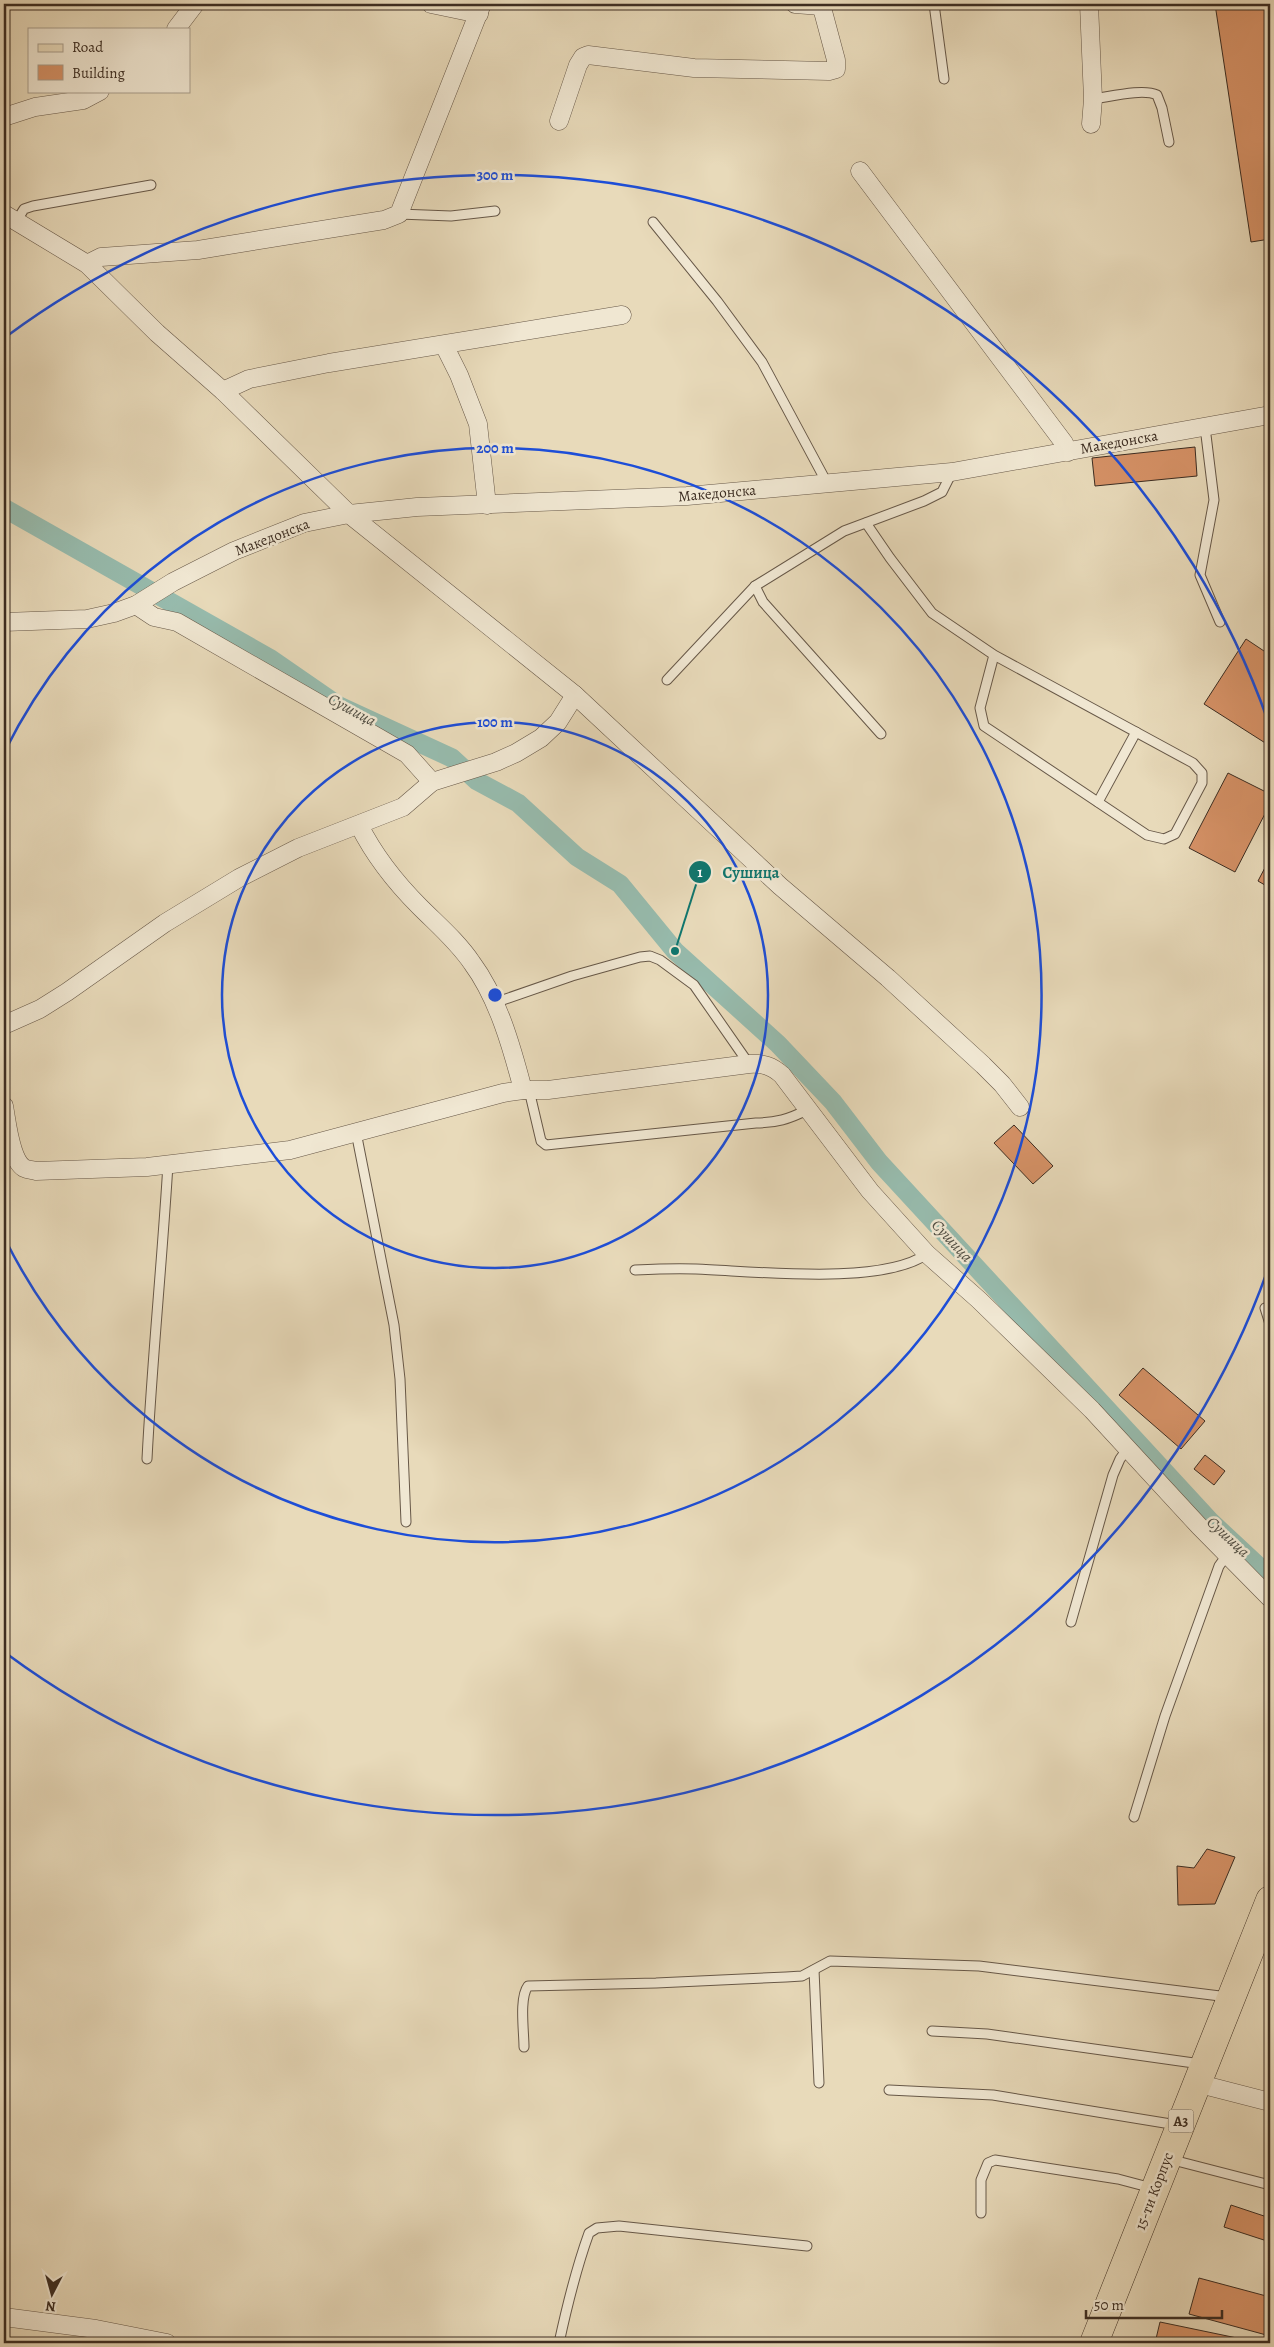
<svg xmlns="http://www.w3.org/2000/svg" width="1274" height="2347" font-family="Alegreya,serif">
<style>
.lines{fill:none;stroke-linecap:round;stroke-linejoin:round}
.canal{stroke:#97bbad;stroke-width:19}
.building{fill:#d69267;stroke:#3c2d22}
.lane-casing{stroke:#675848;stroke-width:11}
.street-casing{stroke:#675848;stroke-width:19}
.primary-casing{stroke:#3c2d22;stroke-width:29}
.lane{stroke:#f0e7d2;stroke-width:9}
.street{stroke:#f0e7d2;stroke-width:18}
.primary{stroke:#e8daba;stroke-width:28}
.ring{fill:none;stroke:#1d4ed8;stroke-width:2.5}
.labels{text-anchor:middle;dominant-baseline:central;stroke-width:5;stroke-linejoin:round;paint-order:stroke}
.shield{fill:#f0e7d2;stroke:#726557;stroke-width:1}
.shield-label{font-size:14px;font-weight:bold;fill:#3c2d22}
.street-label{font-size:15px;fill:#3c2d22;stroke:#f0e7d2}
.water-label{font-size:16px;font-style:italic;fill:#535045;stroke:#f0e7d2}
.centre{fill:#1d4ed8;stroke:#f0e7d2;stroke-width:2.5}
.ring-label{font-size:15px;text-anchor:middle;font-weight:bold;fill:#1d4ed8;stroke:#f0e7d2;stroke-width:5;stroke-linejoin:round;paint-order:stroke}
.leader{fill:none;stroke:#0f766e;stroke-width:2}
.callout-dot{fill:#0f766e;stroke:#f0e7d2;stroke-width:2}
.mark-label{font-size:15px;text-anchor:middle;font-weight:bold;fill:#fff}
.callout-label{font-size:16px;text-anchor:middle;font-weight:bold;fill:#0f766e;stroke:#f0e7d2;stroke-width:5;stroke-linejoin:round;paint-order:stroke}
</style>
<rect width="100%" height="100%" fill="#e8daba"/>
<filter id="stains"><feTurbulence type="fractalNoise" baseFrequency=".004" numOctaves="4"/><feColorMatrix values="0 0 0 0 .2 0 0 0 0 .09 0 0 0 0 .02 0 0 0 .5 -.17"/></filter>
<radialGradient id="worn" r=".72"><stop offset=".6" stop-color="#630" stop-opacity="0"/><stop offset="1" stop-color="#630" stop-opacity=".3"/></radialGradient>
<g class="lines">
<polyline class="canal" points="4,508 271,659 339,706 452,758 477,781 518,803 577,857 620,884 675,951 778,1044 833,1102 879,1162 1210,1521 1270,1577"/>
</g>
<g class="building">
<polygon points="1215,4 1270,4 1270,239 1251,242"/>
<polygon points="1195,447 1197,476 1095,486 1092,458"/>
<polygon points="1246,639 1270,655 1270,746 1204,704"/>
<polygon points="1228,773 1270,794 1270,804 1235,872 1189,848"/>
<polygon points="1270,858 1270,888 1258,881"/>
<polygon points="1014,1125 1053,1166 1033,1184 994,1143"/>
<polygon points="1143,1368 1205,1421 1181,1449 1119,1395"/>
<polygon points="1205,1455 1225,1471 1214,1485 1194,1469"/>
<polygon points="1207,1849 1235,1857 1215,1904 1178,1905 1177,1866 1194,1868"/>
<polygon points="1231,2205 1270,2218 1270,2242 1224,2227"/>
<polygon points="1199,2278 1270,2297 1270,2336 1189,2314"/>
<polygon points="1160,2322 1261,2343 1155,2343"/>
</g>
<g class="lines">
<g class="lane-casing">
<g id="lane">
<polyline points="934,4 944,79"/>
<path d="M1093,99C1109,97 1143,88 1157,95L1162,108L1169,142"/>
<polyline points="399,214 451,216 495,211"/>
<polyline points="16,222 24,209 33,206 151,185"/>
<polyline points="653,222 717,301 762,362 827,483"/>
<polyline points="1205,427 1214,500 1200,575 1220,622"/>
<polyline points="866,523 890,558 932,613 994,655 1193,763 1202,773 1202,783 1175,834 1164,839 1147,835 984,726 980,708 994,655"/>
<polyline points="755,586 763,602 881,734"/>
<polyline points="667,680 755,586 844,531 924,501 942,492 952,472"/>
<polyline points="1098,802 1136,732"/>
<polyline points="494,1003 572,976 640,957 650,956 660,960 694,985 749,1064"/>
<path d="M529,1090L541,1141L546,1145L756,1123C776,1123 789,1119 807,1110"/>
<polyline points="356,1132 394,1325 400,1379 406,1522"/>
<path d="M635,1270C655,1269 676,1268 696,1269C754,1271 881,1286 927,1254"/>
<polyline points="1265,1308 1270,1324"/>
<path d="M147,1459C152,1361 162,1263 168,1164"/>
<polyline points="1071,1622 1113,1475 1120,1459 1128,1448"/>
<polyline points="1134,1817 1165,1716 1219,1566 1227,1555"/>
<polyline points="814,1970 819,2083"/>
<polyline points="932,2031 987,2034 1201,2064"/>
<path d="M524,2047C524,2031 519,1998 528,1986L656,1983L786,1977L802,1976L830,1961L979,1966L1228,1997"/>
<polyline points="889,2090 993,2095 1177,2125"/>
<polyline points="1169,2159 1270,2185"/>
<polyline points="981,2213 981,2180 988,2163 995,2160 1118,2179 1152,2188"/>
<polyline points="96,2343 100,2329"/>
<path d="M559,2343C567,2306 576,2269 589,2233L597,2228L619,2226L807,2246"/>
</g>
</g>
<g class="street-casing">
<g id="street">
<polyline points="431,4 479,14"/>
<polyline points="795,4 821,6"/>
<polyline points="1089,4 1093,99 1091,124"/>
<polyline points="176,29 195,4"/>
<polyline points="4,117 35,107 83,100 100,91"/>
<polyline points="559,121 578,65 583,57 588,55 694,68 829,71 836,69 836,60 821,4"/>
<polyline points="860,171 1064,443 1068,452"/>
<polyline points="4,214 87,264 157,333 223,391 349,514 575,695 780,886 888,978 983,1065 1002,1084 1020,1107"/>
<polyline points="87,264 101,257 198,250 384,220 399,214 482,4"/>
<polyline points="444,345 459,375 478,424 487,505"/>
<polyline points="223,391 249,379 329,363 622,315"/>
<polyline points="136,605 154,617 177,622 407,754 432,782"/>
<polyline points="4,622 87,619 114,613 136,605 173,582 234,551 304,523 349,514 417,507 687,496 952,472 1270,415"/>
<path d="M359,825C375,857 395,882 420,907C438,925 457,941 472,963C498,998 512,1048 523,1090"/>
<polyline points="4,1025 40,1009 67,992 165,923 239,878 298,848 403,807 432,782 496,762 516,753 541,738 558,722 575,695"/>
<path d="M4,1106C7,1121 10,1159 24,1168C28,1170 32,1170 36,1171L147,1167L290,1150L503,1093L523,1090H548L749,1064C763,1063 772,1066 782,1075L870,1191L927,1254L979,1300L1092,1410L1199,1526L1270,1598"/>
<polyline points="1196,2083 1270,2102"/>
<polyline points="4,2317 96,2329 167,2343"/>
</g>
</g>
<g class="primary-casing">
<polyline id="primary" points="1094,2343 1270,1900"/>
</g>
<use href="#lane" class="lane"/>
<use href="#street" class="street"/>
<use href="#primary" class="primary"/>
</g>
<g class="ring">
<circle cx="495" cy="995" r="273"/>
<path d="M5 751A547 547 0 1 1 5 1239"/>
<path d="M1268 1269A820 820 0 0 1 7 1654M7 336A820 820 0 0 1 1268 721"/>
</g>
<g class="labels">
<rect class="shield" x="1168.5" y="2109.5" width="25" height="23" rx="4"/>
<g class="shield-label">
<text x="1181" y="2121">A3</text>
</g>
<g class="street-label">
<text transform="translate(1119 442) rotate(-10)">Македонска</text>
<text transform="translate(717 493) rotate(-5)">Македонска</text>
<text transform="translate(272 537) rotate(-21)">Македонска</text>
<text transform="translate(1154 2191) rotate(-69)">15-ти Корпус</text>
</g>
<g class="water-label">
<text transform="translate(352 710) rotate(28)">Сушица</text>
<text transform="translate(952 1241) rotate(47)">Сушица</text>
<text transform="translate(1228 1537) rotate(43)">Сушица</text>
</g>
</g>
<circle cx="495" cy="995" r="8" class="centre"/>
<g class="ring-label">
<text x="495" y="180">300 m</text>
<text x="495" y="453">200 m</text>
<text x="495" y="727">100 m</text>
</g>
<path class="leader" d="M675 951L700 872"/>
<g class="callout-dot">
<circle cx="675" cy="951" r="5"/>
<circle cx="700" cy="872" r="12"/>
</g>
<g class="mark-label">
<text x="700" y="877">1</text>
</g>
<g class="callout-label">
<text x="751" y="878">Сушица</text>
</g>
<rect width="1274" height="2347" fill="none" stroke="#e8daba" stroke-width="20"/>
<rect x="5" y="5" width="1264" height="2337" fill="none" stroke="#3c2d22" stroke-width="2.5"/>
<rect x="10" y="10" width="1254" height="2327" fill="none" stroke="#3c2d22"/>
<rect x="28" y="28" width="162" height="65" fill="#f0e7d2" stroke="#a89d8c"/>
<rect x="38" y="44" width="25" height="8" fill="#e8daba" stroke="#a89d8c"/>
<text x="72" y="52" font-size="15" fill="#3c2d22">Road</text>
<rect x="38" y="65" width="25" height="15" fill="#d69267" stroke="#a89d8c"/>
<text x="72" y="78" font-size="15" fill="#3c2d22">Building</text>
<g transform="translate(52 2294) rotate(186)" stroke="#f0e7d2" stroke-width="4" paint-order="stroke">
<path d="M0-4L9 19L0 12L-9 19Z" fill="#3c2d22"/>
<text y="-8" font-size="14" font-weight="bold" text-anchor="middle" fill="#3c2d22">N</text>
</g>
<path d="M1086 2310v8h136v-8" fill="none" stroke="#3c2d22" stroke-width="2.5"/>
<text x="1094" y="2310" font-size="15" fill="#3c2d22" stroke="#f0e7d2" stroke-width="4" paint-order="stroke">50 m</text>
<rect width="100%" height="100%" filter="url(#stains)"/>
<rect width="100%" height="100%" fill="url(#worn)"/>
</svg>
